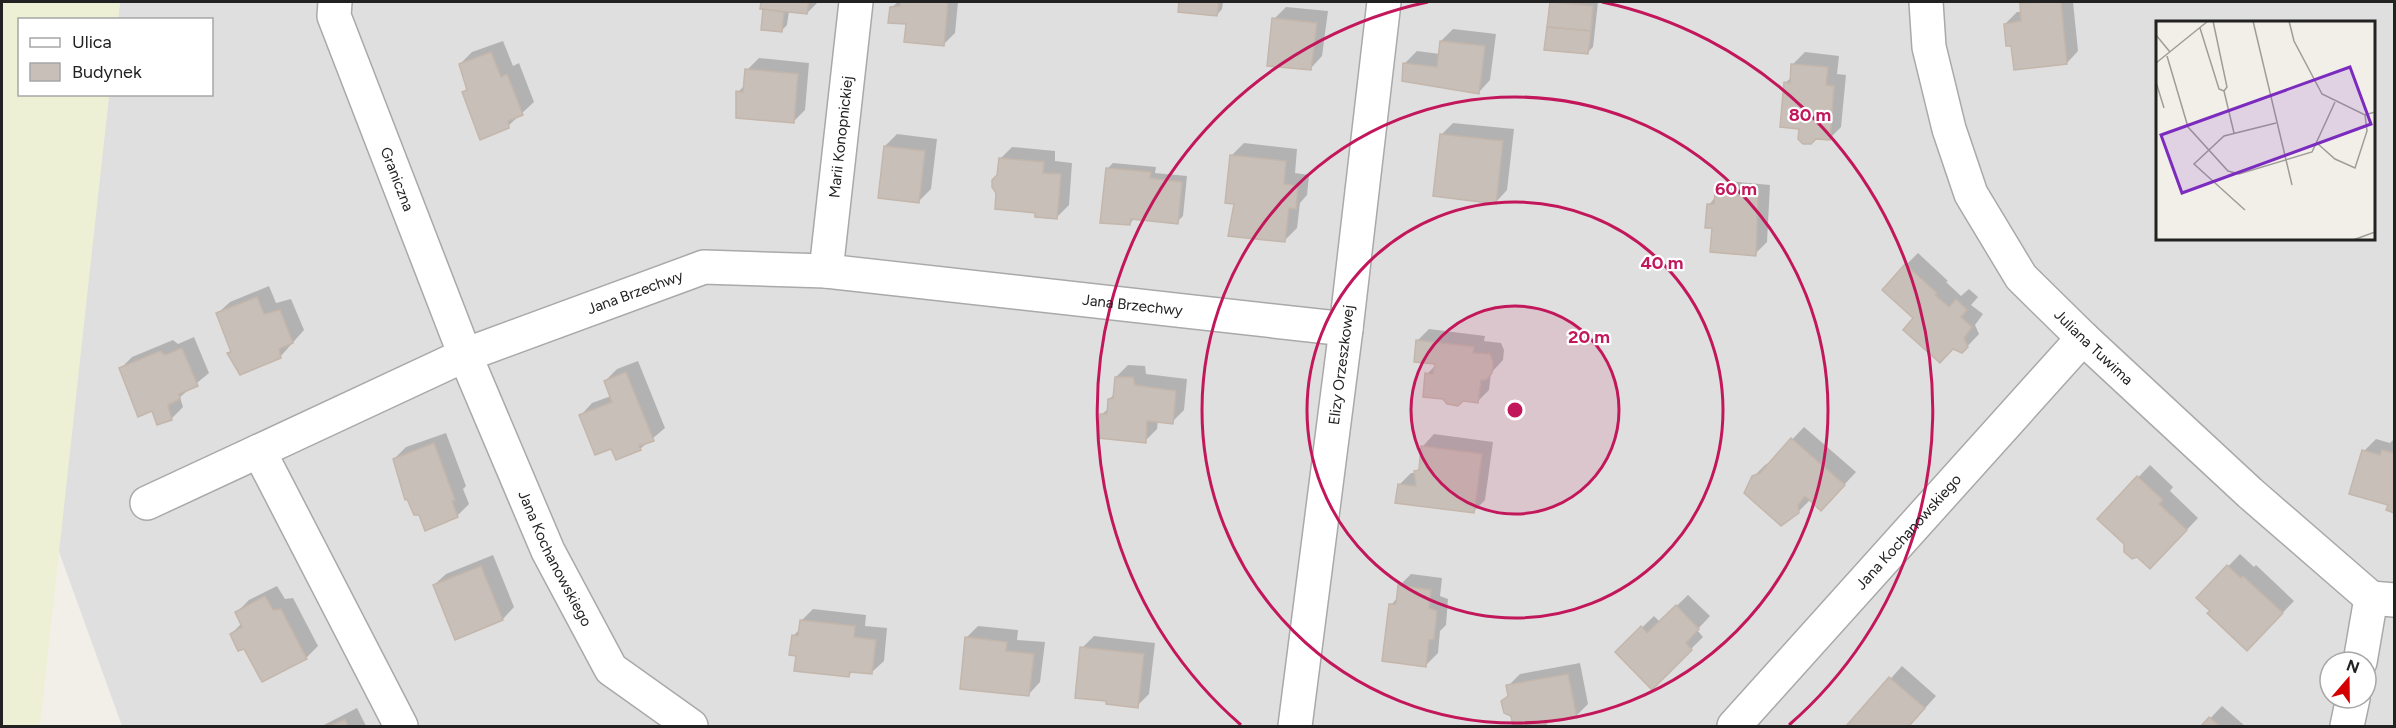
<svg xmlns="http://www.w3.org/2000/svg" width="2396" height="728" font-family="Figtree,sans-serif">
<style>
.residential{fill:#e0dfdf;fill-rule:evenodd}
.farmland{fill:#eef0d5}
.shadow{fill:#0003}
.building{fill:#c7bfb8;stroke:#c4b6ab;stroke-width:1.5}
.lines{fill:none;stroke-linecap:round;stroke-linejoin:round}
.minor-casing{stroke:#a9a9a9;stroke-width:36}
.minor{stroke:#fff;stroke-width:33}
.ring{fill:none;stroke:#c2185b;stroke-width:3}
.labels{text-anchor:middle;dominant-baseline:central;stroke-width:4.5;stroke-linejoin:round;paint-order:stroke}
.street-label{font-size:15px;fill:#222;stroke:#fff}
.inset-road{fill:none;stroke:#9f9d99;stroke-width:1.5}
.view{fill:#7b2cbf;fill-opacity:0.15;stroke:#7b2cbf;stroke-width:3}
.inset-edge{fill:none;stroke:#222;stroke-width:3}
.centre{fill:#c2185b;stroke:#fff;stroke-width:3}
.ring-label{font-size:18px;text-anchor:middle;font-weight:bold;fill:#c2185b;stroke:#fff;stroke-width:4.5;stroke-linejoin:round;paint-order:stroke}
</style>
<rect width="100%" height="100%" fill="#f2efe9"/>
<path class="residential" d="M120,2H2394V726H122L58,549L109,95L212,94V20L118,19ZM2158,22H2374V238H2158ZM2330,662H2366V698H2330Z"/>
<polygon class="farmland" points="2,2 120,2 118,19 20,20 20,94 109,95 40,726 2,726"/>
<g class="shadow">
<polygon points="762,2 818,2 807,13 789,11 787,25 782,30 765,8 762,8"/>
<polygon points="898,2 958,2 955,33 943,45 907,22 891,8"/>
<polygon points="1181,2 1223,2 1222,9 1217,15 1180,11"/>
<polygon points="1551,2 1598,2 1593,47 1587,53"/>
<polygon points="2024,2 2073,2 2078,51 2067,63 2012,45 2005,24 2017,12 2022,12 2021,4"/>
<polygon points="1286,7 1328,11 1322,56 1311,68 1274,19"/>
<polygon points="1453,29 1496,34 1490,80 1479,92 1403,80 1405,63 1417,51 1440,54 1441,41"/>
<polygon points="503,41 513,66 519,63 534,102 508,126 464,92 468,88 460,64 472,52"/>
<polygon points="1805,52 1839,56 1837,74 1846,75 1841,127 1829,139 1800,128 1785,83 1792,77 1793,64"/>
<polygon points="759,58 809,63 805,110 793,122 738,92 746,84 747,70"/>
<polygon points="1453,123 1514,129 1507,190 1496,202 1441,135"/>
<polygon points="897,134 937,139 931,189 919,201 885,146"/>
<polygon points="1244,143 1297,149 1295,173 1309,175 1307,195 1300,203 1297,228 1285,240 1236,203 1227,202 1232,155"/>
<polygon points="1012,147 1055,151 1055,161 1072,163 1069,205 1057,217 1037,211 998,192 1000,159"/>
<polygon points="1113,163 1156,167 1155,173 1187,176 1183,216 1177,222 1135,218 1129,224 1107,169"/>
<polygon points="1728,181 1770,185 1767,242 1755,254 1713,227 1709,205"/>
<polygon points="1918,253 1948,281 1946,282 1961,296 1969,289 1978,297 1971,305 1983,314 1975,325 1979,334 1962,352 1915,318 1906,265"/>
<polygon points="269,286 276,303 291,299 304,330 280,357 228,353 232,350 218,313 230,302"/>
<polygon points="1429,329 1485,336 1484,341 1501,343 1504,350 1503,360 1491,373 1489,390 1477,402 1427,374 1438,363 1417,341"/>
<polygon points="194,337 209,373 180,397 183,407 171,419 153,409 120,369 132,357 173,340 178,344"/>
<polygon points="638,361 665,428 640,449 612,447 581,415 592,403 611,396 605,381 617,369"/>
<polygon points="1128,365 1145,366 1146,374 1187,379 1184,410 1172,422 1158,420 1157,429 1145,441 1101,415 1109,408 1109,399 1115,394 1116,377"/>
<polygon points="1804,427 1856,472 1833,497 1811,499 1798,512 1753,477 1765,465 1771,462"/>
<polygon points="446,433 466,486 463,489 469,504 457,516 420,513 394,459 406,447"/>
<polygon points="1434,434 1493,442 1485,500 1473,512 1399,485 1411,473 1416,473 1420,467 1423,446"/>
<polygon points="2376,439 2390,443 2394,439 2394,511 2388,509 2390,504 2364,451"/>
<polygon points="2150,465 2173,487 2170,491 2198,518 2162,556 2138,556 2099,518"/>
<polygon points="2240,554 2254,567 2256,565 2294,601 2247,649 2198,598"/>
<polygon points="493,555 514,607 503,619 456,638 434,585 446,574"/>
<polygon points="1411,574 1442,578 1440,596 1448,599 1446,625 1440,631 1438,653 1426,665 1391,605 1398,597 1399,586"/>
<polygon points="277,586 285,599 293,598 318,646 306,658 231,634 242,623 237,612 249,600"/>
<polygon points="1688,595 1710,616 1697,630 1703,637 1652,688 1617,652 1654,616 1660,622"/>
<polygon points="813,609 866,615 865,626 887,628 884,661 872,672 853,671 849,675 797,654 793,636 800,629 801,621"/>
<polygon points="978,626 1018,630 1017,640 1045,642 1040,682 1029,694 966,638"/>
<polygon points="1094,636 1155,643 1149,694 1137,706 1082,648"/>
<polygon points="1580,663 1588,704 1576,716 1551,720 1545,726 1514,726 1508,686 1520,674"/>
<polygon points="1902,666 1936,696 1909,726 1851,726 1849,725"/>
<polygon points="2222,706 2245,726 2203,726"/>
<polygon points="357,708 366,726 322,726"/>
</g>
<g class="building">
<polygon points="761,2 809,2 807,14 760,9"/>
<polygon points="900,2 948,2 944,46 904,42 906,24 888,23 890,7 900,6"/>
<polygon points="1179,2 1219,2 1217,16 1178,12"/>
<polygon points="1550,2 1593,6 1591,31 1547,27"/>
<polygon points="2038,2 2061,2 2067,64 2014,70 2011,46 2006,46 2004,24 2021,21 2020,3"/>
<polygon points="763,9 784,12 782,32 761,30"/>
<polygon points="1272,18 1317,23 1311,70 1267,66"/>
<polygon points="1547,27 1591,31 1588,54 1544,50"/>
<polygon points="1440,41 1485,46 1479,94 1402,81 1403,63 1437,67"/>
<polygon points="491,52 501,77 507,74 523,115 508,121 509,128 480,140 462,92 467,90 459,64"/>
<polygon points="1791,64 1828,67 1826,85 1834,86 1830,140 1816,139 1811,144 1803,144 1798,139 1799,129 1780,127 1784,82 1790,83"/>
<polygon points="745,69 798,74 794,123 736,118 736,91 743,92"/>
<polygon points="1440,134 1503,141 1496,204 1433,196"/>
<polygon points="884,146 925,151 919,203 878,198"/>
<polygon points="1230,155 1286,161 1284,184 1298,186 1296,209 1289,208 1285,242 1228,236 1234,204 1225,203"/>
<polygon points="999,158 1044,162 1043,173 1061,174 1057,219 1035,217 1035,213 995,209 996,193 992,187 992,180 997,175"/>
<polygon points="1106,168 1151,172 1150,178 1182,182 1178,224 1131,219 1130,225 1100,223"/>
<polygon points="1715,193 1758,196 1756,256 1710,252 1712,228 1705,228 1707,204 1714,204"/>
<polygon points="1905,264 1937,293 1935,295 1949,307 1956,299 1967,310 1961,317 1972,327 1964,338 1968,347 1962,353 1953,349 1940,363 1903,330 1913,318 1882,290"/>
<polygon points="257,297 264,314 280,310 293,343 279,349 281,358 240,375 227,353 231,352 216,313"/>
<polygon points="1416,340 1474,347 1473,353 1490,354 1493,362 1492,373 1486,380 1481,380 1478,403 1463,401 1458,406 1447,404 1443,399 1423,397 1425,373 1433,374 1435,364 1414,362"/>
<polygon points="182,348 198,386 179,394 180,399 168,405 172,420 157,425 152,411 138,417 119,368 160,351 165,355"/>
<polygon points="626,372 654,441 639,446 641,450 616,460 611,449 595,455 579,415 612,402 604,381"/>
<polygon points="1115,377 1133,377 1135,385 1176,391 1173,424 1147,421 1146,443 1098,438 1100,414 1107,414 1108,399 1113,398"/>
<polygon points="1791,438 1845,485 1821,511 1805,496 1798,505 1799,513 1781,526 1744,493 1752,476 1760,473"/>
<polygon points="434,443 455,500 452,501 458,517 425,531 419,515 414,515 407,499 405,500 393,459"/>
<polygon points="1421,446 1482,454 1474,513 1395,503 1398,484 1416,486 1414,471 1419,470"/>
<polygon points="2362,450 2380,455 2382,450 2394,453 2394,513 2386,510 2388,505 2349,494"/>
<polygon points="2137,476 2163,500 2159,504 2187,530 2150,569 2137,557 2132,559 2124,552 2124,544 2097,519"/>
<polygon points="2227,565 2241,578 2243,576 2283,613 2247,651 2207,613 2210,611 2196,598"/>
<polygon points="481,566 503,620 455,640 433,585"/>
<polygon points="1398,585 1431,590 1429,608 1437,611 1434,639 1429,640 1426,667 1382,661 1389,604 1396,604"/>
<polygon points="265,596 273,610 281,609 307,659 262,682 244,649 238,651 230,634 242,627 235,612"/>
<polygon points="1676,605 1699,629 1686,643 1692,650 1652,690 1615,652 1641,626 1647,633"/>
<polygon points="800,620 855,626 854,637 876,640 872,674 850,672 849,677 794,671 796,656 789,655 792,635 798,636"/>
<polygon points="965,637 1007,642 1006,651 1034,654 1029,696 960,689"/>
<polygon points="1080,647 1144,654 1138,708 1106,704 1106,701 1075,698"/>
<polygon points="1568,674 1577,718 1544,723 1545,726 1513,726 1511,716 1504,713 1501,701 1508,696 1506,685"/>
<polygon points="1889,677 1925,708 1909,726 1848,726 1847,725"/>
<polygon points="2209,717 2220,726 2201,726"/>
<polygon points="345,719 348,726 330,726"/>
</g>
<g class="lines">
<g class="minor-casing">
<g id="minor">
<path id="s1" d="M335,2L334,16L465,355L548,551L611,669L691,726"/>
<path id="s2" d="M1926,2L1929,47L1949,129L1971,194L2021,277L2083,338L2250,493L2371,598L2394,600"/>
<path id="s3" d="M826,271L856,2"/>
<polyline points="147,503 259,451"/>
<polyline points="2360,662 2371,598"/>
<path id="s4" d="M401,726L259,451L465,355L704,267L826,271L1346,329"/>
<path id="s5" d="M1295,726L1346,329L1384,2"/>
<path id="s6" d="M1734,726L2083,338"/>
<polyline points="2347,726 2353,698"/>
</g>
</g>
<use href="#minor" class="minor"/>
</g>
<circle cx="1515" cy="410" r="104" fill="#c2185b" fill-opacity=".12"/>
<g class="ring">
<circle cx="1515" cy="410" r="104"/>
<circle cx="1515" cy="410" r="208"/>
<circle cx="1515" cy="410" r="313"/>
<path d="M1241 725A417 417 0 0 1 1428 2M1602 2A417 417 0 0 1 1789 725"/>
</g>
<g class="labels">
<g class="street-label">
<text stroke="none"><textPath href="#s3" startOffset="135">Marii Konopnickiej</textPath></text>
<text stroke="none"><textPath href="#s1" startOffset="189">Graniczna</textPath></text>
<text stroke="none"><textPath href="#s4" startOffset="718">Jana Brzechwy</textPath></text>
<text stroke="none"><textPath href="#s4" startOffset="1222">Jana Brzechwy</textPath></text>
<text stroke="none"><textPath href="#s2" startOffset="396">Juliana Tuwima</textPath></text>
<text stroke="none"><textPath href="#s5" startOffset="364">Elizy Orzeszkowej</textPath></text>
<text stroke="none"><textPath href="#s6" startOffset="261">Jana Kochanowskiego</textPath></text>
<text stroke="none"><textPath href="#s1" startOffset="600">Jana Kochanowskiego</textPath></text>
</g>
</g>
<g transform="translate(2156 21)">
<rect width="219" height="219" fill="#f2efe9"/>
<path class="inset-road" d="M97,0L136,164M133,0L138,20L166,73L209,94L219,91M44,7L63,68L68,70L71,66L57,0M0,14L14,31M11,35L32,106L72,150L83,153L156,131L179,81M0,42L52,0M0,61L8,87M68,70L78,112M162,123L179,138L199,147L211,110L209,94M89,189L38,143L68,115L120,102M197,219L219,211"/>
<path class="view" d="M194,46L215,103L26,172L5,114Z"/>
<rect width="219" height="219" class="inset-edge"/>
</g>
<circle cx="1515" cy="410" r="9" class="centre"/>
<g class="ring-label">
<text x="1810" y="121">80 m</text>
<text x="1736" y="195">60 m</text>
<text x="1662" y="269">40 m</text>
<text x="1589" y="343">20 m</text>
</g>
<rect width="2396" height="728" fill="none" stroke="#222222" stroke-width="6"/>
<rect x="18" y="18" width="195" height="78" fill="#ffffff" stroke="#a7a7a7" stroke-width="1.5"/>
<rect x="30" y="38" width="30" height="9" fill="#ffffff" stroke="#a7a7a7" stroke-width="1.5"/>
<text x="72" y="48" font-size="18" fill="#222222">Ulica</text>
<rect x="30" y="63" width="30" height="18" fill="#c7bfb8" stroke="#a7a7a7" stroke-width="1.5"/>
<text x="72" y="78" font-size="18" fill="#222222">Budynek</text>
<g transform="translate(2348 680) rotate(20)"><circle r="28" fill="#ffffff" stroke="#a7a7a7" stroke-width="1.5"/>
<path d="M0-4.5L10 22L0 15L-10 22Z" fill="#d40000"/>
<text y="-9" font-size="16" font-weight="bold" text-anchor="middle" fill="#222222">N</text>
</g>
</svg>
